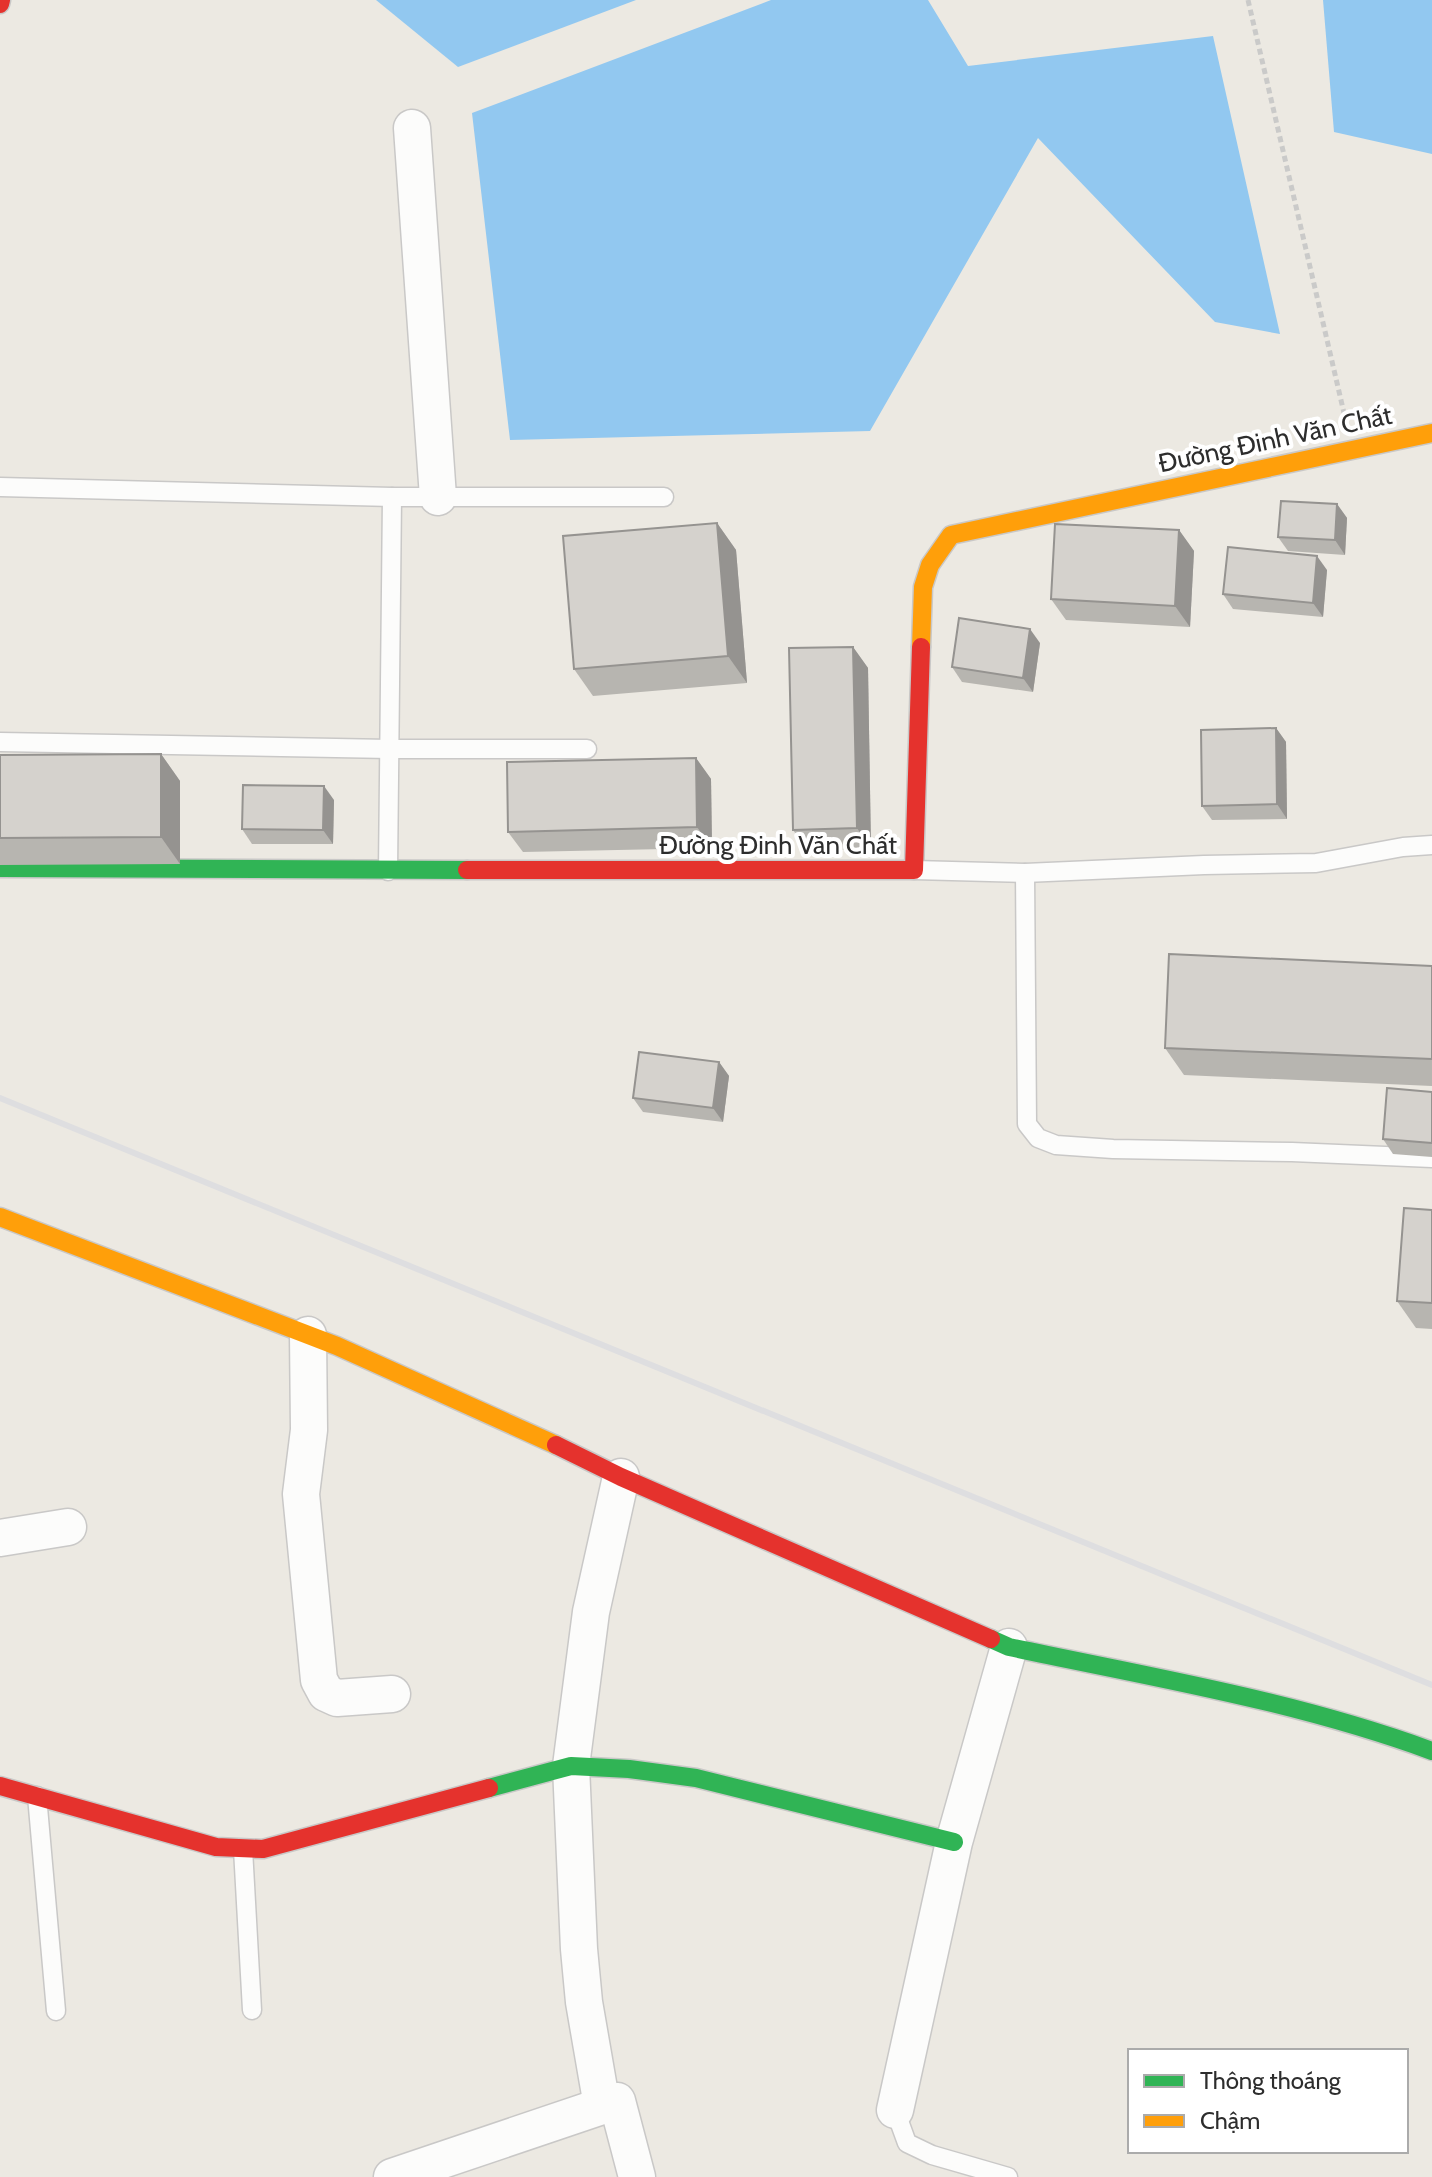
<svg xmlns="http://www.w3.org/2000/svg" width="1432" height="2177" font-family="Cabin,sans-serif">
<style>
.water{fill:#92c8f0}
.lines{fill:none;stroke-linecap:round;stroke-linejoin:round}
.lane-casing{stroke:#c9c8c7;stroke-width:21}
.street-casing{stroke:#c9c8c7;stroke-width:39}
.fast-casing{stroke:#c9c8c7;stroke-width:21}
.slow-casing{stroke:#c9c8c7;stroke-width:21}
.jam-casing{stroke:#c9c8c7;stroke-width:21}
.path{stroke:#cacac9;stroke-width:5;stroke-dasharray:6 4;stroke-linecap:butt}
.lane{stroke:#fcfcfb;stroke-width:18}
.street{stroke:#fcfcfb;stroke-width:36}
.fast{stroke:#30b455;stroke-width:18}
.slow{stroke:#ff9f0a;stroke-width:18}
.jam{stroke:#e5322d;stroke-width:18}
.rail{stroke:#dedee0;stroke-width:6}
.wall{fill:#b7b5b0}
.shaded-wall{fill:#959390}
.building{fill:#d5d2cd;stroke:#959390;stroke-width:2}
.labels{text-anchor:middle;dominant-baseline:central;stroke-width:8;stroke-linejoin:round;paint-order:stroke}
.street-label{font-size:26px;fill:#2d2d2d;stroke:#fff}
</style>
<rect width="100%" height="100%" fill="#ece9e2"/>
<g class="water">
<polygon points="376,0 636,0 458,67"/>
<polygon points="771,0 928,0 968,66 1213,36 1280,334 1215,322 1038,138 870,431 510,440 472,113"/>
<polygon points="1323,0 1432,0 1432,154 1334,132"/>
</g>
<g class="lines">
<g class="lane-casing">
<g id="lane">
<polyline points="0,487 392,497 664,497"/>
<polyline points="0,742 390,749 587,749"/>
<polyline points="914,870 1025,873 1204,865 1316,863 1403,847 1432,845"/>
<polyline points="388,871 392,497"/>
<polyline points="1025,873 1027,1124 1038,1138 1056,1145 1113,1149 1292,1152 1432,1158"/>
<polyline points="37,1796 56,2011"/>
<polyline points="243,1849 252,2010"/>
<polyline points="895,2110 907,2143 932,2155 1008,2177"/>
</g>
</g>
<g class="street-casing">
<g id="street">
<polyline points="412,128 438,497"/>
<polyline points="308,1335 309,1430 301,1494 319,1680 326,1693 337,1698 392,1694"/>
<polyline points="0,1538 68,1527"/>
<polyline points="602,2106 584,2002 579,1949 571,1766 591,1612 621,1477"/>
<polyline points="895,2110 954,1842 1009,1647"/>
<polyline points="392,2177 617,2101 637,2177"/>
</g>
</g>
<g class="fast-casing">
<g id="fast">
<polyline points="0,868 467,870"/>
<path d="M991,1639L1009,1647C1151,1677 1296,1701 1432,1751"/>
<polyline points="489,1788 571,1766 629,1769 696,1778 954,1842"/>
</g>
</g>
<g class="slow-casing">
<g id="slow">
<polyline points="921,647 923,587 930,565 951,535 1432,433"/>
<polyline points="0,1217 337,1346 556,1445"/>
</g>
</g>
<g class="jam-casing">
<g id="jam">
<polyline points="0,4 1,0"/>
<polyline points="467,870 914,870 921,647"/>
<polyline points="556,1445 621,1477 991,1639"/>
<polyline points="0,1786 216,1847 263,1849 489,1788"/>
</g>
</g>
<polyline class="path" points="1248,0 1344,413"/>
<use href="#lane" class="lane"/>
<use href="#street" class="street"/>
<use href="#fast" class="fast"/>
<use href="#slow" class="slow"/>
<use href="#jam" class="jam"/>
<polyline class="rail" points="0,1098 1432,1685"/>
</g>
<g class="wall">
<polygon points="1337,504 1347,518 1345,555 1288,551 1278,537"/>
<polygon points="717,523 736,550 747,683 593,696 574,669"/>
<polygon points="1179,530 1194,551 1190,627 1066,620 1051,599"/>
<polygon points="1327,570 1323,617 1233,609 1223,594"/>
<polygon points="1040,643 1033,692 962,682 952,667"/>
<polygon points="853,647 868,668 871,849 808,851 793,830"/>
<polygon points="1276,728 1286,742 1287,819 1212,820 1202,806"/>
<polygon points="161,754 180,781 180,864 0,865 0,755"/>
<polygon points="696,758 711,779 712,848 523,852 508,832"/>
<polygon points="334,800 333,844 252,844 242,829"/>
<polygon points="1432,966 1432,1086 1184,1075 1165,1048"/>
<polygon points="719,1062 729,1076 723,1122 643,1112 633,1098"/>
<polygon points="1432,1092 1432,1157 1393,1154 1383,1139"/>
<polygon points="1432,1210 1432,1329 1416,1328 1397,1301"/>
</g>
<g class="shaded-wall">
<polygon points="1337,504 1347,518 1345,555 1335,540"/>
<polygon points="717,523 736,550 747,683 728,656"/>
<polygon points="1179,530 1194,551 1190,627 1175,606"/>
<polygon points="1317,556 1327,570 1323,617 1313,603"/>
<polygon points="1030,629 1040,643 1033,692 1023,678"/>
<polygon points="853,647 868,668 871,849 857,828"/>
<polygon points="1276,728 1286,742 1287,819 1277,804"/>
<polygon points="161,754 180,781 180,864 161,837"/>
<polygon points="696,758 711,779 712,848 697,827"/>
<polygon points="324,786 334,800 333,844 323,830"/>
<polygon points="719,1062 729,1076 723,1122 713,1108"/>
</g>
<g class="building">
<polygon points="1281,501 1337,504 1335,540 1278,537"/>
<polygon points="717,523 728,656 574,669 563,536"/>
<polygon points="1055,524 1179,530 1175,606 1051,599"/>
<polygon points="1228,547 1317,556 1313,603 1223,594"/>
<polygon points="959,618 1030,629 1023,678 952,667"/>
<polygon points="853,647 857,828 793,830 789,648"/>
<polygon points="1276,728 1277,804 1202,806 1201,730"/>
<polygon points="161,754 161,837 0,838 0,755"/>
<polygon points="696,758 697,827 508,832 507,762"/>
<polygon points="243,785 324,786 323,830 242,829"/>
<polygon points="1169,954 1432,966 1432,1059 1165,1048"/>
<polygon points="639,1052 719,1062 713,1108 633,1098"/>
<polygon points="1387,1088 1432,1092 1432,1143 1383,1139"/>
<polygon points="1404,1208 1432,1210 1432,1303 1397,1301"/>
</g>
<g class="labels">
<g class="street-label">
<text transform="translate(1275 439) rotate(-12)">Đường Đinh Văn Chất</text>
<text x="778" y="845">Đường Đinh Văn Chất</text>
</g>
</g>
<rect x="1128" y="2049" width="280" height="104" fill="#ffffff" stroke="#ababab" stroke-width="2"/>
<rect x="1144" y="2075" width="40" height="12" fill="#30b455" stroke="#ababab" stroke-width="2"/>
<text x="1200" y="2089" font-size="24" fill="#2d2d2d">Thông thoáng</text>
<rect x="1144" y="2115" width="40" height="12" fill="#ff9f0a" stroke="#ababab" stroke-width="2"/>
<text x="1200" y="2129" font-size="24" fill="#2d2d2d">Chậm</text>
</svg>
